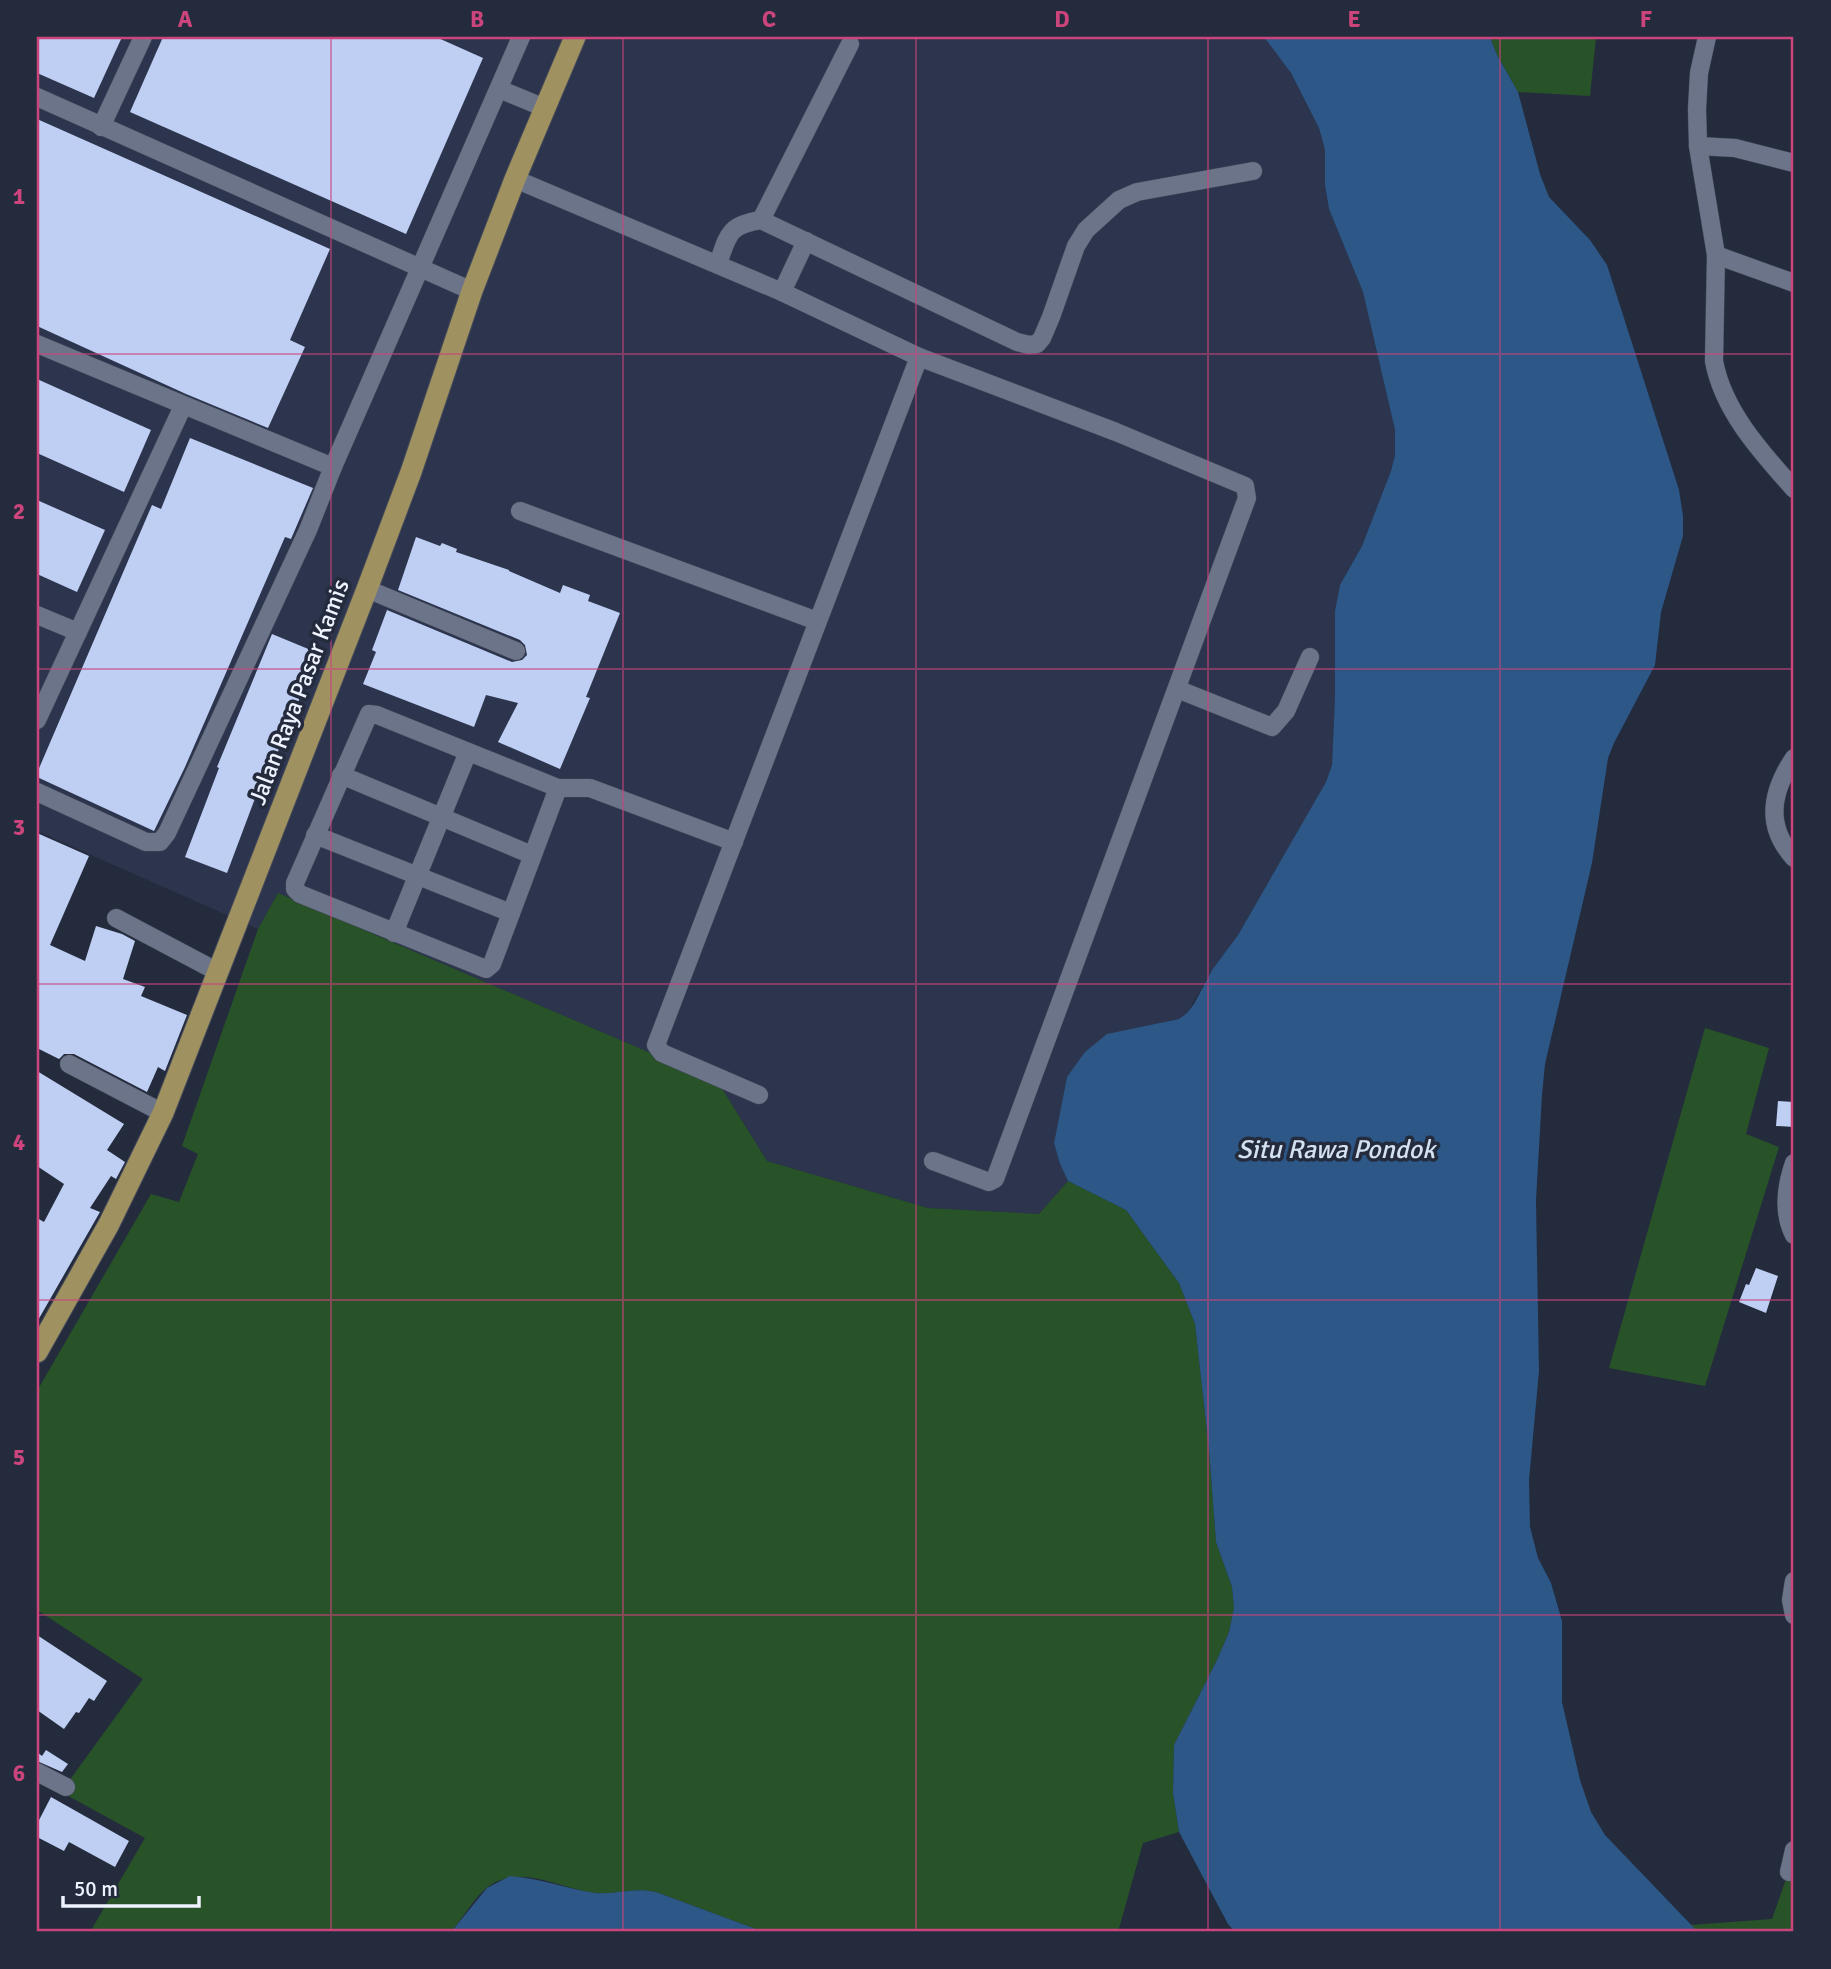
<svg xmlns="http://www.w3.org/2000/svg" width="1831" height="1969" font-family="Signika,sans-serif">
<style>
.built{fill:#2c354d}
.green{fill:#285329}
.water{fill:#2c5786}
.building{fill:#bfcef3}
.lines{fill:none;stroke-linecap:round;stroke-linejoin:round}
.minor-casing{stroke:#434959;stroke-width:19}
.major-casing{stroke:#434959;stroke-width:23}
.minor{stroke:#6c748a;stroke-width:18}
.major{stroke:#a09161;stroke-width:21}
.grid{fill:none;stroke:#cb447c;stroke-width:2;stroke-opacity:0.55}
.labels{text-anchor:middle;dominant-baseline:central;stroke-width:7;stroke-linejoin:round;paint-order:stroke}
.street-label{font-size:24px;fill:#eef3ff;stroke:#242b3d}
.water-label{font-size:26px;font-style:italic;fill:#d4e1ef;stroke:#242b3d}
.neatline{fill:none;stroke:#cb447c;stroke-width:2.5}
.grid-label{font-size:23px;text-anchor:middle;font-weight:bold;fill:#cb447c}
</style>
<rect width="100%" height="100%" fill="#242b3d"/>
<polygon class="built" points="37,37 1264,37 1291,73 1319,128 1325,150 1325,185 1329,209 1363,292 1395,430 1395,455 1391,471 1362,546 1340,585 1332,765 1326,782 1238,935 1212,970 1187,1013 1179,1019 1164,1022 1067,1077 1054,1143 1060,1164 1068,1181 1039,1214 928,1208 767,1161 718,1082 278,893 258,929 37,831"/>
<g class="green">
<polygon points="1490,37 1596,37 1590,96 1518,92 1497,55"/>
<path d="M278,893L718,1082L767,1161L928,1208L1039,1214L1068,1181L1126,1210L1179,1283L1195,1324L1209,1450L1216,1542L1232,1587L1234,1608L1229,1632L1217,1660L1174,1745L1173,1793L1179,1832L1143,1843L1118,1932H764L656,1892C632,1887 618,1895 597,1893C562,1890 521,1863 489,1886C474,1897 463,1918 451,1932H90L145,1838L61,1792L143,1679L37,1610V1391L151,1194L179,1202L198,1154L182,1146L258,929Z"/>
<polygon points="1705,1028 1769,1048 1746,1134 1779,1147 1705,1386 1609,1368"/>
<polygon points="1786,1879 1794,1881 1794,1932 1698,1932 1690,1925 1772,1919"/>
</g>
<g class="water">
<polygon points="1264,37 1490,37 1497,55 1518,92 1540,174 1549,197 1590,240 1607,265 1679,490 1683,516 1683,536 1661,612 1655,665 1614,743 1608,758 1592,863 1545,1064 1542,1095 1536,1200 1539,1371 1529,1480 1530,1527 1538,1558 1551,1583 1562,1621 1562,1702 1580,1780 1591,1812 1605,1835 1698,1932 1235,1932 1228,1924 1179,1832 1173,1793 1174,1745 1217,1660 1229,1632 1234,1608 1232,1587 1216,1542 1209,1450 1195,1324 1179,1283 1126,1210 1068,1181 1060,1164 1054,1143 1067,1077 1085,1052 1107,1034 1179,1019 1187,1013 1194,1004 1212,970 1238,935 1326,782 1332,765 1335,697 1335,611 1340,585 1362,546 1391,471 1395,455 1395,430 1363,292 1329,209 1325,185 1325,150 1319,128 1291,73"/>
<path d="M510,1876C540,1878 567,1889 596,1893C617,1895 632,1887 656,1892L764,1932H451L487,1888Z"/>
</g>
<g class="building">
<polygon points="37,37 122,37 94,98 37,73"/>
<polygon points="163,37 436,37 483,58 406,234 130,112"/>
<polygon points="37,119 330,249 290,340 305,347 268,428 186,394 37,326"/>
<polygon points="37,379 151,430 124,492 37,453"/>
<polygon points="190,438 313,488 291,539 285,537 185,767 154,831 37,777 37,773 152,505 161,509"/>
<polygon points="37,500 105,530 77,592 37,574"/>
<polygon points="416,537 440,546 442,543 457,549 456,552 509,570 509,571 560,593 563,585 590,595 588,601 620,613 586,697 590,698 560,769 498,742 518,703 486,695 474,727 363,684 376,652 372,650 387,610 512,662 522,660 527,655 525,645 520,640 398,590"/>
<polygon points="272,634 318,653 264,786 260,785 227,873 185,857 219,768 217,767"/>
<polygon points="37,833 89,856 50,945 85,961 96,926 122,934 135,941 123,979 145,987 141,996 187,1015 165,1071 158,1067 147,1092 74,1054 64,1054 59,1059 37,1048"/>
<polygon points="37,1071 124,1124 107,1150 125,1162 116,1179 111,1176 90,1208 100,1212 37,1322 37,1218 44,1222 64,1184 37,1166"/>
<polygon points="1778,1101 1794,1102 1794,1127 1776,1126"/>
<polygon points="1756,1268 1778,1276 1766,1313 1739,1302 1746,1284 1749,1285"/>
<polygon points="37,1635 107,1681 94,1701 89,1698 79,1713 76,1712 64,1729 37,1710"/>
<polygon points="46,1750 68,1764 62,1772 37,1761 37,1752 42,1756"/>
<polygon points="51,1797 129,1841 115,1867 69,1842 64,1851 37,1837 37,1824"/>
</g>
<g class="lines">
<g class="minor-casing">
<g id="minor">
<path d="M1707,37L1699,73L1697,109L1698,146L1716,255L1714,361C1723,411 1762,453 1794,489"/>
<polyline points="499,89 545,108"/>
<polyline points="37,97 472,291"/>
<polyline points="101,127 143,37"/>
<polyline points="1698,146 1735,148 1794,163"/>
<polyline points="515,179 782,292 919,357 1116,432 1245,486 1247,498 995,1179 989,1182 933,1161"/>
<polyline points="761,220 850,44"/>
<polyline points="1716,255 1794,283"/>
<path d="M718,264C728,235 728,225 761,220L1017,342L1029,345L1037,344L1042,338L1051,317L1076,246L1086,230L1119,200L1137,192L1253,171"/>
<polyline points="782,292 806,241"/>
<polyline points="37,344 333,467"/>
<polyline points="520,511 817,621"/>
<polyline points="367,589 516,651"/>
<polyline points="37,615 78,632"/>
<polyline points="1177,689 1272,727 1286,711 1310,657"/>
<polyline points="37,720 183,406"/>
<path d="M1794,758C1771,792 1765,826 1794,858"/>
<polyline points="341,775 532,855"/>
<polyline points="558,788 492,964 486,969 300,894 295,889 295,883 369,714 377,715 558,788 590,788 734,842"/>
<polyline points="37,792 146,842 160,842 167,833 308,530 333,467 521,37"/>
<polyline points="315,835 511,913"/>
<polyline points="116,918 218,972"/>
<polyline points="394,933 468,752"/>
<polyline points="69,1064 163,1113"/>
<polyline points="759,1095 662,1053 656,1045 919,357"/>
<path d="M1794,1163C1786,1186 1782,1212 1794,1235"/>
<polyline points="1794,1581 1791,1600 1794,1615"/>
<polyline points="37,1772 66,1787"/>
<polyline points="1789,1872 1794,1850"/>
</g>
</g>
<g class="major-casing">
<polyline id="major" points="37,1352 109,1224 163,1113 367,589 411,472 472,291 515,179 575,37"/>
</g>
<use href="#minor" class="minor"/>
<use href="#major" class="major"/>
</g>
<path class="grid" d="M331,37V1932M623,37V1932M916,37V1932M1208,37V1932M1500,37V1932M37,354H1794M37,669H1794M37,984H1794M37,1300H1794M37,1615H1794"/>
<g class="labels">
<g class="street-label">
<text transform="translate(299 692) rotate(-69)">Jalan Raya Pasar Kamis</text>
</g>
<g class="water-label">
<text x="1336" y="1150">Situ Rawa Pondok</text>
</g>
</g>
<rect width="1831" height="1969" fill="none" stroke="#242b3d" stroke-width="77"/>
<path d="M63 1896v10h136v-10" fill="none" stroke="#eef3ff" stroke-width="3.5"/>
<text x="74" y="1896" font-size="21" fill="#eef3ff" stroke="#242b3d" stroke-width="5" paint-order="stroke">50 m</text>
<rect x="38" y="38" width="1754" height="1892" class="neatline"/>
<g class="grid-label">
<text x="185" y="27">A</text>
<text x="477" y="27">B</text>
<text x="769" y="27">C</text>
<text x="1062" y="27">D</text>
<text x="1354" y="27">E</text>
<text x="1646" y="27">F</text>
<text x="19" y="204">1</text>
<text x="19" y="519">2</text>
<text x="19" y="835">3</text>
<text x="19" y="1150">4</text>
<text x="19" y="1465">5</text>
<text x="19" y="1781">6</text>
</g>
</svg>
